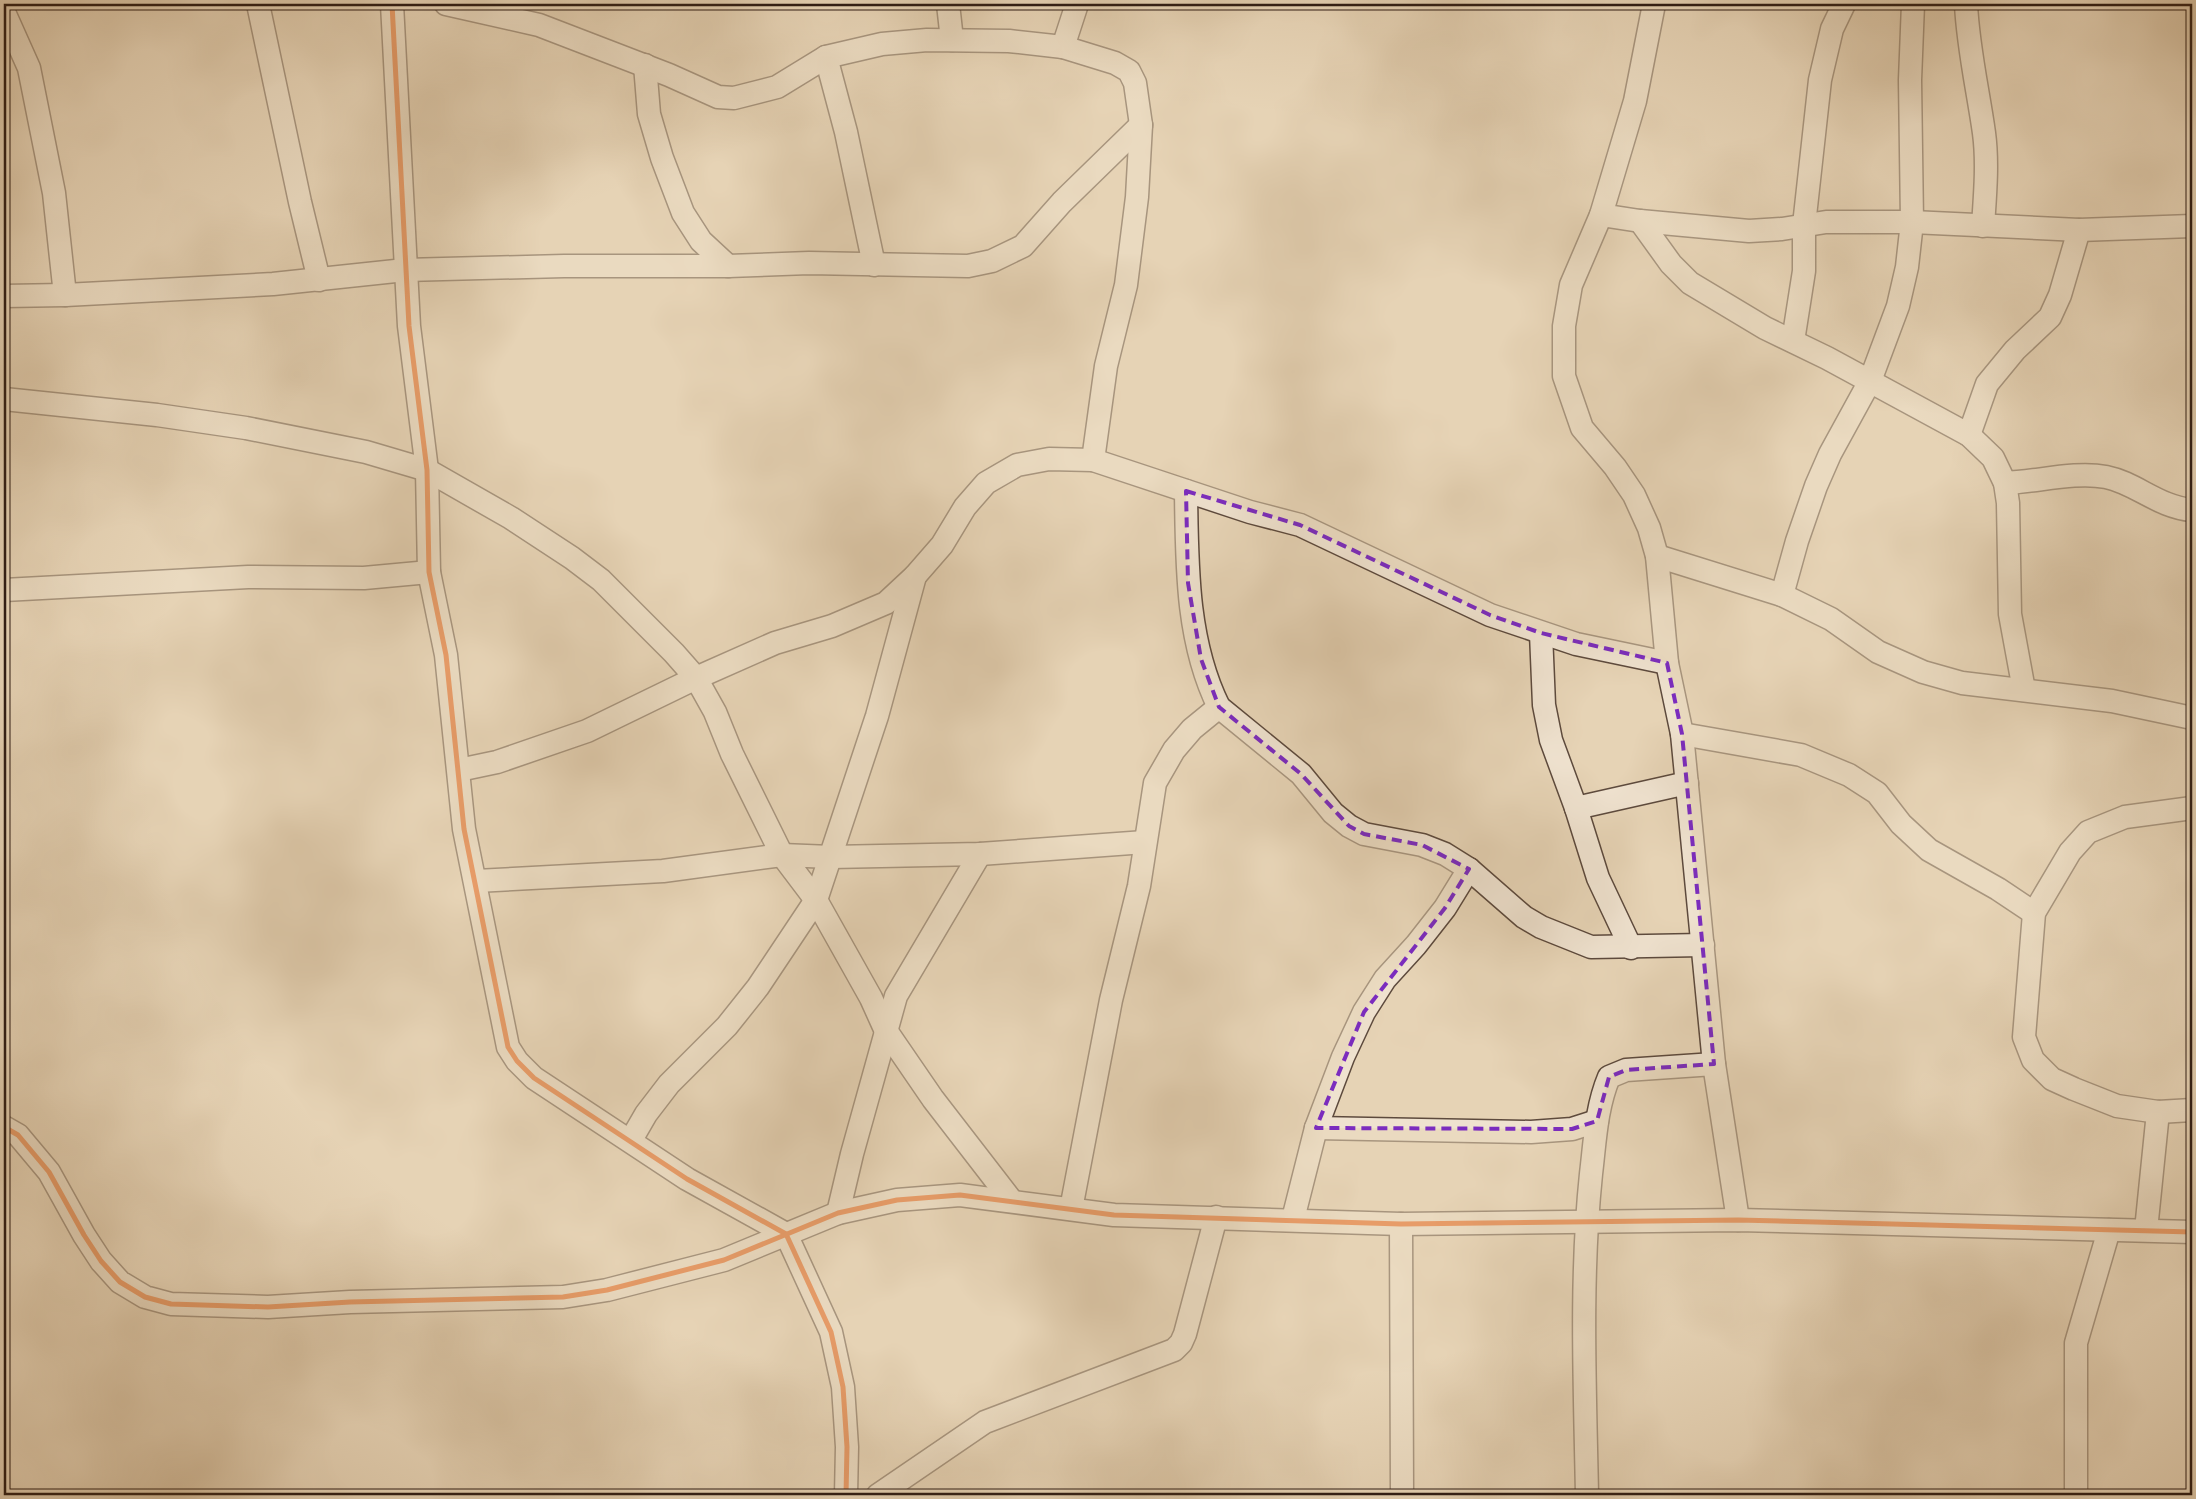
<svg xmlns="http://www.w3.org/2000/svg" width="2196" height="1499" font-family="'Libre Caslon Text',serif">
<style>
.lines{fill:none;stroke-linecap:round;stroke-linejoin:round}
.minor-casing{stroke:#5d4a3d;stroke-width:25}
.minor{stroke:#efe2cf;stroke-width:22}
.cycleway-casing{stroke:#efe2cf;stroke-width:8}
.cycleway{stroke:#e8590c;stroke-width:5}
.marked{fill:none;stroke:#7b2cbf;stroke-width:4;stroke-dasharray:10 6;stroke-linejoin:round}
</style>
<rect width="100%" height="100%" fill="#e6d3b5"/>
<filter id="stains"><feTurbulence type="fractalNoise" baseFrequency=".004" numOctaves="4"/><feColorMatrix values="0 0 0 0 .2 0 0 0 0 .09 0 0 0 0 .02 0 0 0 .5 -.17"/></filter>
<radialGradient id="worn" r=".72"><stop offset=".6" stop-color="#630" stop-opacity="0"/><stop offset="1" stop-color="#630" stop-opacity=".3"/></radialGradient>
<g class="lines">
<g class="minor-casing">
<g id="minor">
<polyline points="258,4 300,202 319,280"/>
<polyline points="392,4 409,326 427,470 429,572 446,655 464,829 508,1047 517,1061 534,1078 687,1179 786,1234 831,1332 843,1387 847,1447 846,1495"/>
<polyline points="446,4 539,25 669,75 718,97 734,98 777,87 826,57 882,44 927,40 1009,41 1063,47 1115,63 1129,71 1135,83 1141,125 1137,197 1126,285 1106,366 1093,460"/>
<polyline points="948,4 952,40"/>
<polyline points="1654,4 1635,101 1601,215 1571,285 1564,326 1564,376 1582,428 1615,467 1634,495 1649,528 1657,556 1667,663 1682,734 1714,1064 1738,1220"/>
<path d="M1966,4C1968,48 1978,90 1984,133C1988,163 1985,196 1983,226"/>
<polyline points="4,12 29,68 54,193 65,295 273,284 405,270 564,266 728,266 809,263 968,266 992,261 1023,246 1062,202 1141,125"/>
<polyline points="1063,47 1077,4"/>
<polyline points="826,57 846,132 874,265"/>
<polyline points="645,65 649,114 662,158 683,213 701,241 728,266"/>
<polyline points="1601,215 1640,221 1749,231 1782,229 1826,222 1912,222 2079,230 2192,226"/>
<polyline points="1640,221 1671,264 1690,283 1765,328 1827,358 1969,435 1993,458 2005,483 2008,503 2010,614 2024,690"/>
<polyline points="4,296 65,295"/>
<polyline points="1793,341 1804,271 1804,225 1820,80 1832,29 1844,4"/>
<polyline points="4,399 157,415 246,428 366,452 427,470 511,518 572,558 601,580 674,653 696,678 715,712 732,754 782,855 816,900 871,998 885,1029 933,1099 1011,1200"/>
<polyline points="1969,435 1987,384 2015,350 2050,317 2060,295 2079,230"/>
<path d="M2005,483C2036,482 2075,471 2106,477C2136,483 2158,507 2192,510"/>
<path d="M1186,491C1187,563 1186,641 1219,707L1301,774L1333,813L1349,826L1364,834L1422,845L1445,854L1469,869L1524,917L1541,927L1591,947L1703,945"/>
<polyline points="1657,556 1782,595 1831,619 1878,652 1923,672 1962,683 2112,701 2192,718"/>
<polyline points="4,590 248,577 364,578 429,572"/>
<polyline points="1782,595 1797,541 1816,486 1830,454 1870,381 1898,306 1907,267 1912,222 1910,80 1913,4"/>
<polyline points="1541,633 1544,705 1551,740 1576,808 1598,878 1631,948"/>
<polyline points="1682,734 1801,755 1849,775 1877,793 1901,824 1929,850 1998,889 2034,913"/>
<polyline points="459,770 497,762 587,731 696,678 775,643 832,626 886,603 915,576 942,545 965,507 986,483 1017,465 1049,459 1093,460 1250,512 1300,525 1490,615 1576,644 1667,663"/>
<polyline points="1576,808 1687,783"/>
<polyline points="2192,808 2125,817 2088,832 2070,852 2034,913 2024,1037 2033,1060 2052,1079 2074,1089 2117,1106 2158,1112 2192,1110"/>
<polyline points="476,881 663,871 782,855 831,857 980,854 1145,842"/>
<polyline points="4,1127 18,1135 49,1172 84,1235 101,1261 120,1282 145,1297 171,1304 268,1307 350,1302 563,1297 607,1290 724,1260 838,1213 897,1200 960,1195 1114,1215 1401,1224 1738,1220 2192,1232"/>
<polyline points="1316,1128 1531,1132 1572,1129 1597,1121"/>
<polyline points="631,1140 646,1114 669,1084 727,1026 758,987 816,900 877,716 915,576"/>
<polyline points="1071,1209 1111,1000 1139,886 1155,783 1174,750 1192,729 1219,707"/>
<polyline points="838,1213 852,1154 896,996 980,854"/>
<polyline points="1293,1219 1316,1128 1343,1057 1364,1012 1385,979 1416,945 1445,908 1469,869"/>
<polyline points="1401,1224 1402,1495"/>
<polyline points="2146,1230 2158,1112"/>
<polyline points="878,1495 985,1422 1174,1350 1181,1343 1185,1334 1216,1217"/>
<path d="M1587,1495C1585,1388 1580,1280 1591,1174C1595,1141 1596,1108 1609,1077L1626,1070L1714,1064"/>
<polyline points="2076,1495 2076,1343 2109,1230"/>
</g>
</g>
<use href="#minor" class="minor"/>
<g class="cycleway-casing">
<g id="cycleway">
<polyline points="392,4 409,326 427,470 429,572 446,655 464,829 508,1047 517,1061 534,1078 687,1179 786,1234 831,1332 843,1387 847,1447 846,1495"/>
<polyline points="4,1127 18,1135 49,1172 84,1235 101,1261 120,1282 145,1297 171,1304 268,1307 350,1302 563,1297 607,1290 724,1260 838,1213 897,1200 960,1195 1114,1215 1401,1224 1738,1220 2192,1232"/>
</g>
</g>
<use href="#cycleway" class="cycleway"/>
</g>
<path d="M0 0H2196V1499H0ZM1186,491L1300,525L1490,615L1541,633L1667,663L1682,734L1714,1064L1626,1070L1609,1077L1597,1121L1572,1129L1316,1128L1364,1012L1445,908L1469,869L1422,845L1364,834L1349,826L1301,774L1219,707L1201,659L1188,583Z" fill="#e6d3b5" fill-opacity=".55" fill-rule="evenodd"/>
<path class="marked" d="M1186,491L1300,525L1490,615L1541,633L1667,663L1682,734L1714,1064L1626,1070L1609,1077L1597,1121L1572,1129L1316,1128L1364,1012L1445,908L1469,869L1422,845L1364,834L1349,826L1301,774L1219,707L1201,659L1188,583Z"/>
<rect width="2196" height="1499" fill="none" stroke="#e6d3b5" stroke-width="20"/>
<rect x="5" y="5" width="2186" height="1489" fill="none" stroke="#2f1d15" stroke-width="2.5"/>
<rect x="10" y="10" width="2176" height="1479" fill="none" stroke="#2f1d15"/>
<rect width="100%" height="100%" filter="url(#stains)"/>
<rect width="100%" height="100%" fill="url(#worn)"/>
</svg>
